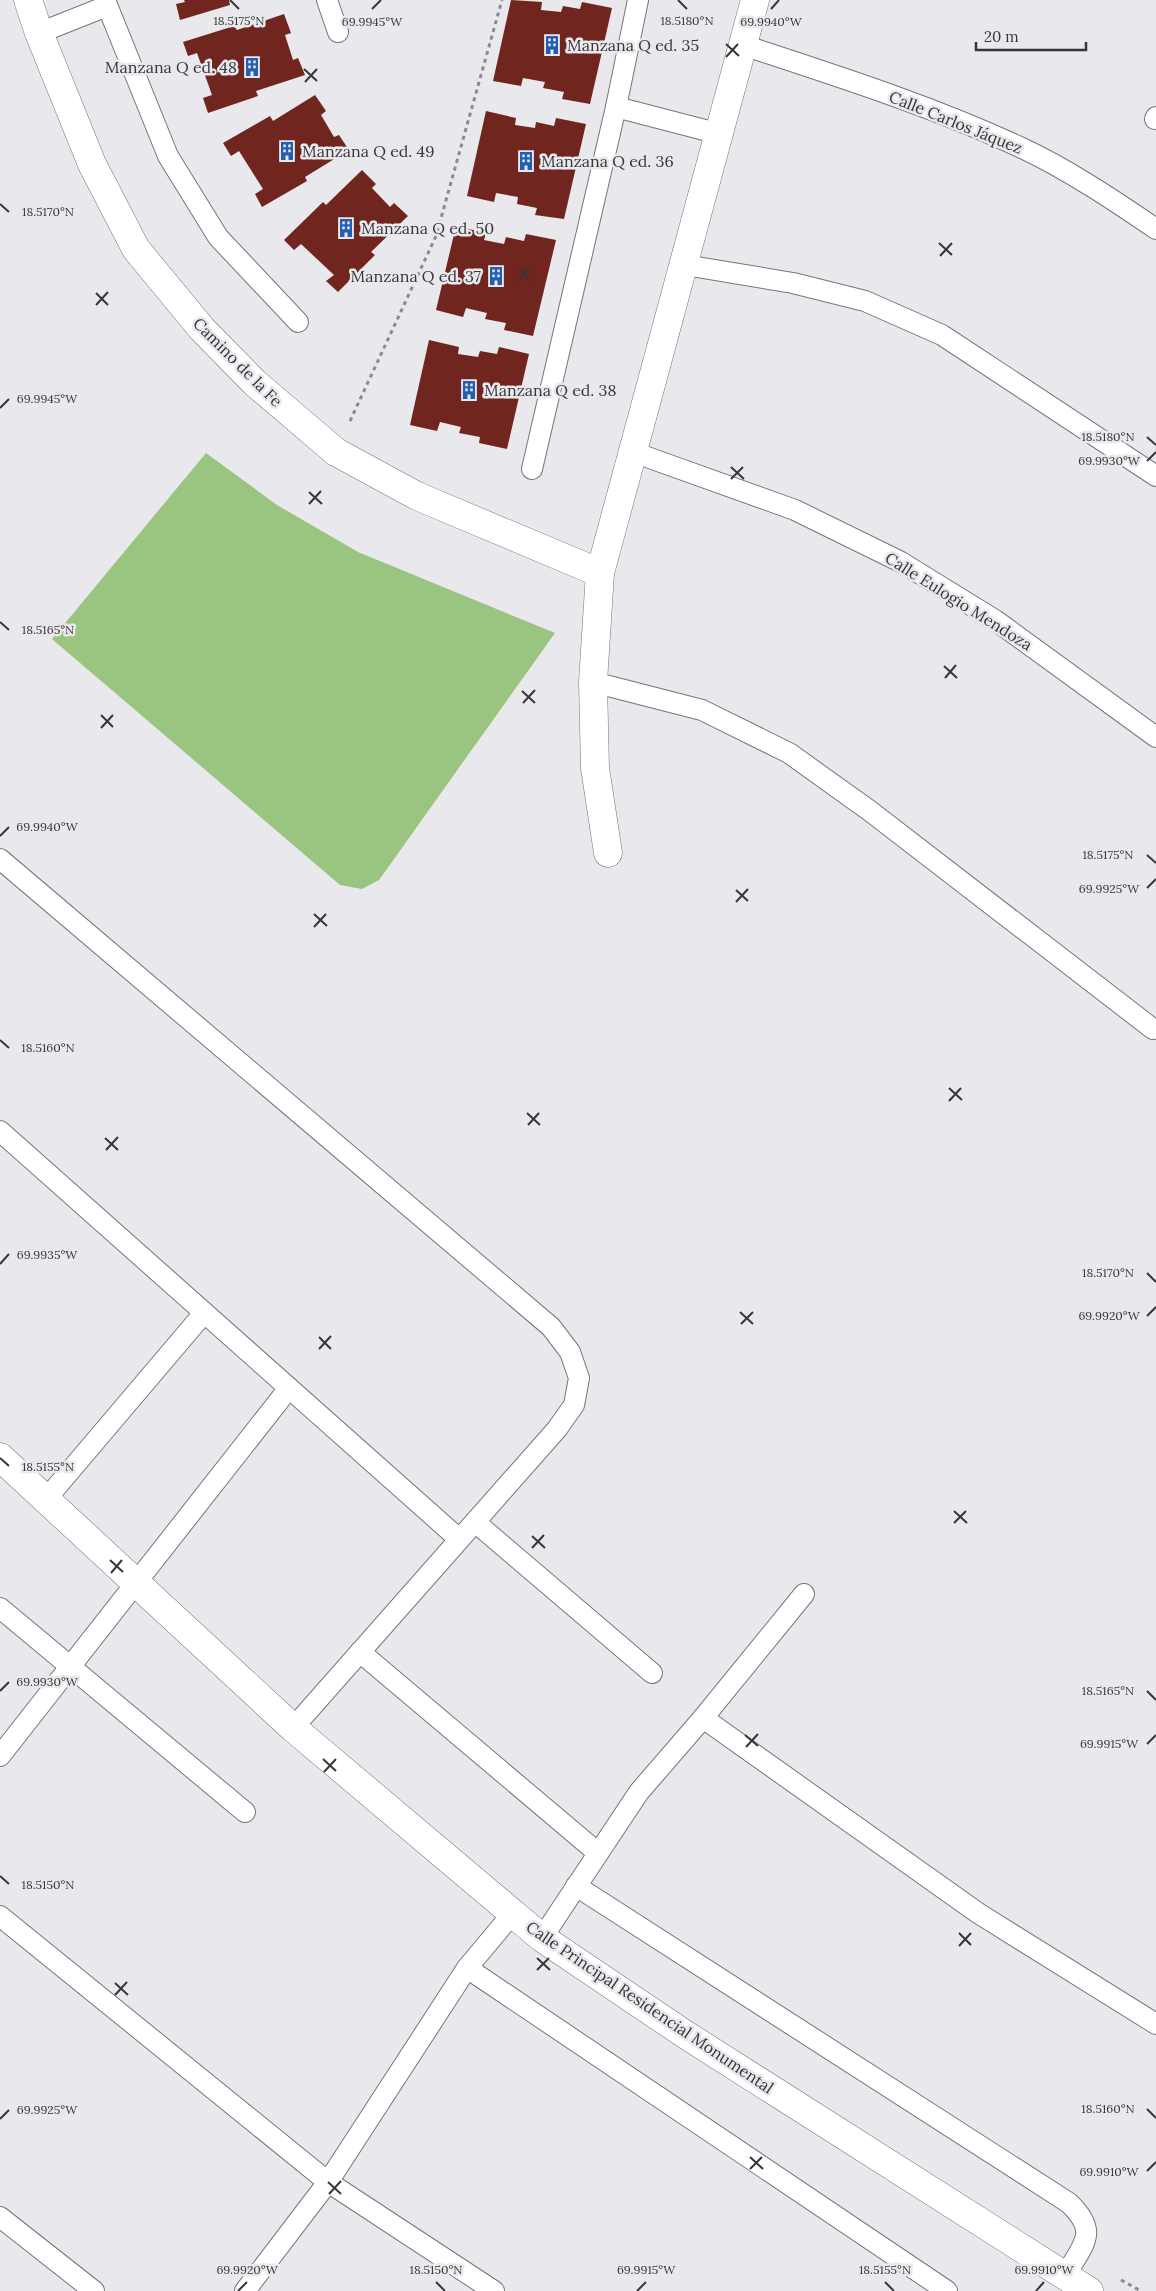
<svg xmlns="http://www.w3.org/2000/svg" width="1156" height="2291" font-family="Lora,serif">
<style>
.green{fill:#99c581}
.building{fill:#70251f}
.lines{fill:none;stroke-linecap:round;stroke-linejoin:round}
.lane-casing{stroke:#767579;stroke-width:22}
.street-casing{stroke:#767579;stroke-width:29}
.path{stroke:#8b8a8e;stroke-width:3;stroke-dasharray:4 4;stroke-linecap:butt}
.lane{stroke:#fff;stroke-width:20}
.street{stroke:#fff;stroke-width:28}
.ticks{fill:none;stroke:#373638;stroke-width:2}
.labels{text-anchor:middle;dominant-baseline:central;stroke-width:5;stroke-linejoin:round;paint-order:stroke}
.poi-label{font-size:16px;fill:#373638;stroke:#e9e8ed;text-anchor:start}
.street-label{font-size:16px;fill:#373638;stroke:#e9e8ed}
.ticks-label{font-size:12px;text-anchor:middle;fill:#373638;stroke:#e9e8ed;stroke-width:5;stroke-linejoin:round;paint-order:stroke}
</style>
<rect width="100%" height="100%" fill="#e9e8ed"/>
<polygon class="green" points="206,453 277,505 358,552 555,633 379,880 362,889 340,885 52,639"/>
<g class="building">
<polygon points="184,0 229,0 230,5 180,20 176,4 185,2"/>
<polygon points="511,0 542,2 541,10 561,12 563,6 580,9 582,2 612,8 590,104 562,99 564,92 543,88 545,82 523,78 521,86 493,81"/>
<polygon points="284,14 291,33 285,35 293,60 298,58 305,75 256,91 258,96 208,113 203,98 212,95 197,53 188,56 183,42 234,26 237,30"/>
<polygon points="315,95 326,111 321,115 334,137 339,135 349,150 305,177 307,181 262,207 255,194 263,189 239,151 231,156 223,143 270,116 273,121"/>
<polygon points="486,111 516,118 515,125 535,128 536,122 554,126 556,118 586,124 564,219 535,215 537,208 517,204 518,197 496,193 494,202 467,196"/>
<polygon points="362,170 376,184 372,188 390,207 394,203 408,216 371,252 375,255 338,292 326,281 334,275 301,244 294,250 284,240 323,202 326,205"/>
<polygon points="456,226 486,233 484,240 504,244 506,237 524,241 526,234 556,240 533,336 504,330 506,323 485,319 487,313 466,308 463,317 436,310"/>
<polygon points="429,340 459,347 458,354 478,357 480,351 497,354 499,347 529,354 507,449 479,443 480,437 459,433 461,427 440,422 437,431 410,425"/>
</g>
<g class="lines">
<g class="lane-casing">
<g id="lane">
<polyline points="105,0 168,156 218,237 298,322"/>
<polyline points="327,0 338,32"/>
<polyline points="39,33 107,6"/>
<path d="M743,45C837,76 932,106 1022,148C1067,169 1115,201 1156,229"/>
<polyline points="616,107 720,134"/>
<polyline points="1155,119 1156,117"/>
<polyline points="685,265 793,283 865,301 942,335 1156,476"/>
<polyline points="633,452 795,510 901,562 995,620 1156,737"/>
<polyline points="532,469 616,107 638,0"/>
<polyline points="593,682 702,710 789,753 870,811 1153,1029"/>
<polyline points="0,859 551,1327 570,1352 579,1378 574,1405 557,1429 293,1728"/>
<polyline points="0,1131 459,1539"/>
<polyline points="47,1498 204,1313"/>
<polyline points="475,1522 652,1673"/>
<polyline points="0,1608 245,1812"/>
<polyline points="360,1652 598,1853"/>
<polyline points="703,1718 978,1913 1156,2024"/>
<polyline points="0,1756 289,1388"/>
<path d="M576,1886L1069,2203C1100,2233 1083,2244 1065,2276"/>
<polyline points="0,1916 328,2182 494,2291"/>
<polyline points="542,1938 639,1792 703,1718 804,1594"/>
<polyline points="467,1968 947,2291"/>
<polyline points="0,2217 94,2291"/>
<polyline points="245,2291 328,2182 467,1968 513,1913"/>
</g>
</g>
<g class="street-casing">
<g id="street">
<polyline points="28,0 39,33 92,164 136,249 202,329 255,383 336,452 417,496 600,573"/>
<polyline points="608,853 595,768 593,682 600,573 755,0"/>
<polyline points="0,1457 293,1728 542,1938 686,2035 1089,2291"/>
</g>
</g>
<g class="path">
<polyline points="350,421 436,236 502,0"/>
<polyline points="1121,2280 1141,2291"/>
</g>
<use href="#lane" class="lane"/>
<use href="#street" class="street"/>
</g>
<path class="ticks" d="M230,0L239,9M678,0L687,9M372,9L381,0M771,9L779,0M726,44L739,56M726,57L738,44M304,69L317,81M305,82L317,69M0,204L9,212M939,243L952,255M940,256L952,243M518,268L530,280M518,280L530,268M96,293L108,305M96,305L108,292M0,408L9,399M1147,437L1156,445M1147,461L1156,452M731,467L744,479M731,479L743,467M309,492L322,504M309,504L321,491M0,622L9,630M944,666L957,678M945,678L956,665M522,691L535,703M523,703L535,690M101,715L113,727M101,728L113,715M0,836L9,827M1147,855L1156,863M1147,888L1156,879M736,890L748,901M736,902L748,889M314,914L327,926M314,927L326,914M0,1040L9,1048M949,1088L962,1100M949,1101L961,1088M527,1113L540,1125M528,1125L539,1113M105,1138L118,1150M106,1150L118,1137M0,1264L9,1254M1147,1273L1156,1282M740,1312L753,1324M1147,1316L1156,1307M741,1324L753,1312M319,1337L331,1349M319,1349L331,1336M0,1458L9,1466M954,1511L967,1523M954,1523L966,1511M532,1536L545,1548M532,1548L544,1535M110,1560L123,1572M111,1573L122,1560M0,1691L9,1682M1147,1691L1156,1700M745,1735L758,1746M1147,1744L1156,1735M746,1747L758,1734M323,1759L336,1771M324,1772L336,1759M0,1876L9,1884M959,1933L971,1945M959,1946L971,1933M537,1958L550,1970M537,1970L549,1958M115,1983L128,1995M115,1995L127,1982M1147,2109L1156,2118M0,2119L9,2110M750,2157L763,2169M750,2169L762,2157M1147,2171L1156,2162M328,2182L341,2194M329,2194L341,2181M436,2282L445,2291M885,2282L894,2291M238,2291L247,2282M637,2291L646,2282M1036,2291L1044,2282"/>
<defs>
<g id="building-bare" transform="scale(1.5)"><path d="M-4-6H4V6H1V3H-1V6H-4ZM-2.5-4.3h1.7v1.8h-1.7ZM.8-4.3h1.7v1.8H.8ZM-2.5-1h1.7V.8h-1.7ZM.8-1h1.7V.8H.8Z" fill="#235eb0" stroke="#e9e8ed" stroke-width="2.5" paint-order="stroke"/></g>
</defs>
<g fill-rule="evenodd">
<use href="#building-bare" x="552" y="45"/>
<use href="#building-bare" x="252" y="67"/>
<use href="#building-bare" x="287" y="151"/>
<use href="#building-bare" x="526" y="161"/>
<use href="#building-bare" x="346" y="228"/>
<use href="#building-bare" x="496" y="276"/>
<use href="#building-bare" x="469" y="390"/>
</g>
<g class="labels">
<g class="poi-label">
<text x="567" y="45">Manzana Q ed. 35</text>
<text x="237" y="67" text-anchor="end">Manzana Q ed. 48</text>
<text x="302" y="151">Manzana Q ed. 49</text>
<text x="541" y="161">Manzana Q ed. 36</text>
<text x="361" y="228">Manzana Q ed. 50</text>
<text x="481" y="276" text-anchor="end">Manzana Q ed. 37</text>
<text x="484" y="390">Manzana Q ed. 38</text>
</g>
<g class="street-label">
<text transform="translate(956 122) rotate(22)">Calle Carlos Jáquez</text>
<text transform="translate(238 362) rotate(45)">Camino de la Fe</text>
<text transform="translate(959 601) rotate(32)">Calle Eulogio Mendoza</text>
<text transform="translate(650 2007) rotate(34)">Calle Principal Residencial Monumental</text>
</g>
</g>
<g class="ticks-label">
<text x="239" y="25">18.5175°N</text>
<text x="687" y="25">18.5180°N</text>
<text x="372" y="26">69.9945°W</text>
<text x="771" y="26">69.9940°W</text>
<text x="48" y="216">18.5170°N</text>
<text x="47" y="403">69.9945°W</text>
<text x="1108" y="441">18.5180°N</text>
<text x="1109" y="465">69.9930°W</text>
<text x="48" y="634">18.5165°N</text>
<text x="47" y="831">69.9940°W</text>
<text x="1108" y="859">18.5175°N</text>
<text x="1109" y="893">69.9925°W</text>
<text x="48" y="1052">18.5160°N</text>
<text x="47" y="1259">69.9935°W</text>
<text x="1108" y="1277">18.5170°N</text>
<text x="1109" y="1320">69.9920°W</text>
<text x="48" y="1471">18.5155°N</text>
<text x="47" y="1686">69.9930°W</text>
<text x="1108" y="1695">18.5165°N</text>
<text x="1109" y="1748">69.9915°W</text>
<text x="48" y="1889">18.5150°N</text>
<text x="1108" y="2113">18.5160°N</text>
<text x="47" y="2114">69.9925°W</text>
<text x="1109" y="2176">69.9910°W</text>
<text x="247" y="2274">69.9920°W</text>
<text x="646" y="2274">69.9915°W</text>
<text x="1044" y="2274">69.9910°W</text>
<text x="436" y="2274">18.5150°N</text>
<text x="885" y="2274">18.5155°N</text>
</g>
<path d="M976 42v8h110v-8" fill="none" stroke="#373638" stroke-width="2.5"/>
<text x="984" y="42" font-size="15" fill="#373638" stroke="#e9e8ed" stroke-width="4" paint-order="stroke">20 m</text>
</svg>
